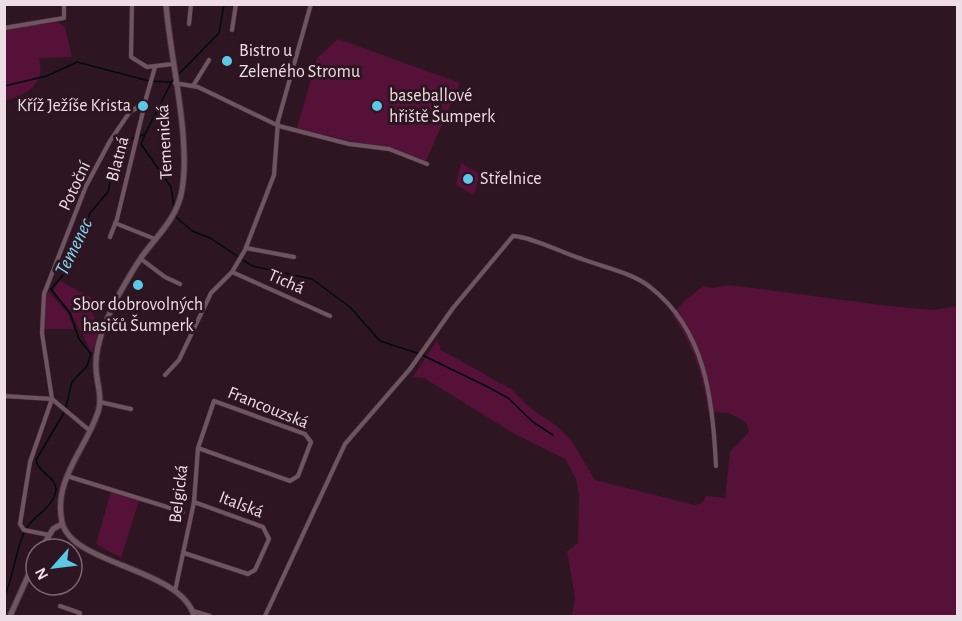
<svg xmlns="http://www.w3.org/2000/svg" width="962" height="621" font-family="'Alegreya Sans',sans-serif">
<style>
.green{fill:#561139}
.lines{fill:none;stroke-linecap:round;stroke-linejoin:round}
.stream{stroke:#000a0f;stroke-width:1.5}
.minor-casing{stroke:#44323a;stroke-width:5}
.tertiary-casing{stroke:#44323a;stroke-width:7}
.minor{stroke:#715461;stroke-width:4}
.tertiary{stroke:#715461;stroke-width:5}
.poi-dot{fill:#5bc8e6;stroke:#2d1521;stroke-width:2}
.labels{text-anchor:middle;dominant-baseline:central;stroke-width:6;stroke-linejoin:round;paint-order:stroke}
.poi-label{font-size:18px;fill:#eedde4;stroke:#2d1521;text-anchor:start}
.street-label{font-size:18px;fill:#eedde4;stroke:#2d1521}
.water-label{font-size:20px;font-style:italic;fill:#82d8f2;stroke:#2d1521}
</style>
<rect width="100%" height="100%" fill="#2d1521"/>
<g class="green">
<path d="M58,22L65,27L72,57L39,58C46,84 28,94 5,101V29Z"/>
<polygon points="338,39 460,83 426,161 386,146 359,143 297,128 317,58"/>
<polygon points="461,163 480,174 474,195 456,185"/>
<polygon points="59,281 93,298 90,309 95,318 94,321 100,325 92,353 70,311 53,292"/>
<path d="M729,285L889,306L934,310L957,306V616H572L575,598L567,551L578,543L579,496L576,479L565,459L513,433L424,378L413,377L437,340L441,350L511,389L530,408L558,427L571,440L595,480L695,505L702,503L706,496L725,498L730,452L749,432L746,422L729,413L708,412C704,377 693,344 672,315L685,300L704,286L712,288Z"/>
<polygon points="46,292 50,293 68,314 74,329 43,329"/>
<polygon points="111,492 139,501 121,558 96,544"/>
</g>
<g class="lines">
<g class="stream">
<polyline points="177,76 219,33 224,4"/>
<polyline points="4,86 47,76 77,62 149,81 170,82"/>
<polyline points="145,134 141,144 171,187 174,208"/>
<polyline points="175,216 192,231 210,238 252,266 312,279 350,307 380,341 420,354 486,386 508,398 533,422 553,435"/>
<path d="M4,598C13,577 15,555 23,535C30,516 53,510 56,490C57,477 37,472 36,460L65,411L72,382L87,366L91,354L79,339L70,313L51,289L64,274L66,260L84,232L90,213L108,192L116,155L125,141L145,134L173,79"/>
</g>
<g class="minor-casing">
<g id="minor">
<polyline points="132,4 131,57 147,67 173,64"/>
<polyline points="189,24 191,4"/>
<polyline points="4,28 64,18 64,4"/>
<polyline points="232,30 236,4"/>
<polyline points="175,83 198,87 279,126 349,144 389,149 427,164"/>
<polyline points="193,86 209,60"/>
<polyline points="115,223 155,239"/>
<polyline points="110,237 117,219 145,103"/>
<polyline points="246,248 294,257"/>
<polyline points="141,259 165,277 180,284"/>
<polyline points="232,272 330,316"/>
<polyline points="165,375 179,360 211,293 232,272 245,250 274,175 278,121 311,4"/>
<polyline points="4,396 52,399 89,430"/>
<polyline points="100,402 131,409"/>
<polyline points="67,476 183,512"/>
<polyline points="49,535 24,530 20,524 30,462 52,399 42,333 44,294 86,186 110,141 129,113 145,102 155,67"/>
<polyline points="184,553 248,574 255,570 269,539 263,527 194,502"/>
<polyline points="175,591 194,502 198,448 214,401 305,434 311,442 298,476 290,481 198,448"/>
<polyline points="60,606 80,613 79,616"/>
<polyline points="193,611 210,616"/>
<path d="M265,616L345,444L410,369L453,308L513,236C532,237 563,253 582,259C603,267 633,273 650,287C706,330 713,401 716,466"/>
</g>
</g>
<g class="tertiary-casing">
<g id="tertiary">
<path d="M166,4C170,58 191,138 182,190C178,215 161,232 146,251C135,265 126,282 117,298C107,318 95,344 96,367C96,381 103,397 98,412C86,449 53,479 62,522C71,565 181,568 194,616"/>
<polyline points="41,549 53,529 62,524"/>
<polyline points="10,616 36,558"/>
</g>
</g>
<use href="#minor" class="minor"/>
<use href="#tertiary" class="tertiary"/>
</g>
<g class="poi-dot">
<circle cx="227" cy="61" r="6"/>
<circle cx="143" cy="106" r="6"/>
<circle cx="377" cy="106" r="6"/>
<circle cx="468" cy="179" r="6"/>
<circle cx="138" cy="285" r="6"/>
</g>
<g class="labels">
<g class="poi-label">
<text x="239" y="51">Bistro u<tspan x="239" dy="21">Zeleného Stromu</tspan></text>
<text x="389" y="96">baseballové<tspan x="389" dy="21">hřiště Šumperk</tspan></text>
<text x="131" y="106" text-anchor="end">Kříž Ježíše Krista</text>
<text x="480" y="179">Střelnice</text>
<text x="138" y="305" text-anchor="middle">Sbor dobrovolných<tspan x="138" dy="21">hasičů Šumperk</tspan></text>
</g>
<g class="street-label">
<text transform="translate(165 142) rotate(-93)">Temenická</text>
<text transform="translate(118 159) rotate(-75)">Blatná</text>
<text transform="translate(75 186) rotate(-65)">Potoční</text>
<text transform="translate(286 282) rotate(24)">Tichá</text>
<text transform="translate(268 408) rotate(22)">Francouzská</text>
<text transform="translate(179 494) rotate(-83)">Belgická</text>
<text transform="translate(241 505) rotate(21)">Italská</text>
</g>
<g class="water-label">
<text transform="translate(74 247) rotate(-64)">Temenec</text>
</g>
</g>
<rect width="962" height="621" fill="none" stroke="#eedde4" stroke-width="12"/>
<g transform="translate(54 567) rotate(242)"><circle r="28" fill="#2d1521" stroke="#7a656f" stroke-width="1.5"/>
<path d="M0-4.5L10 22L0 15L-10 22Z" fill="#5bc8e6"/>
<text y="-9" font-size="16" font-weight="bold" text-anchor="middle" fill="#eedde4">N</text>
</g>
</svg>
